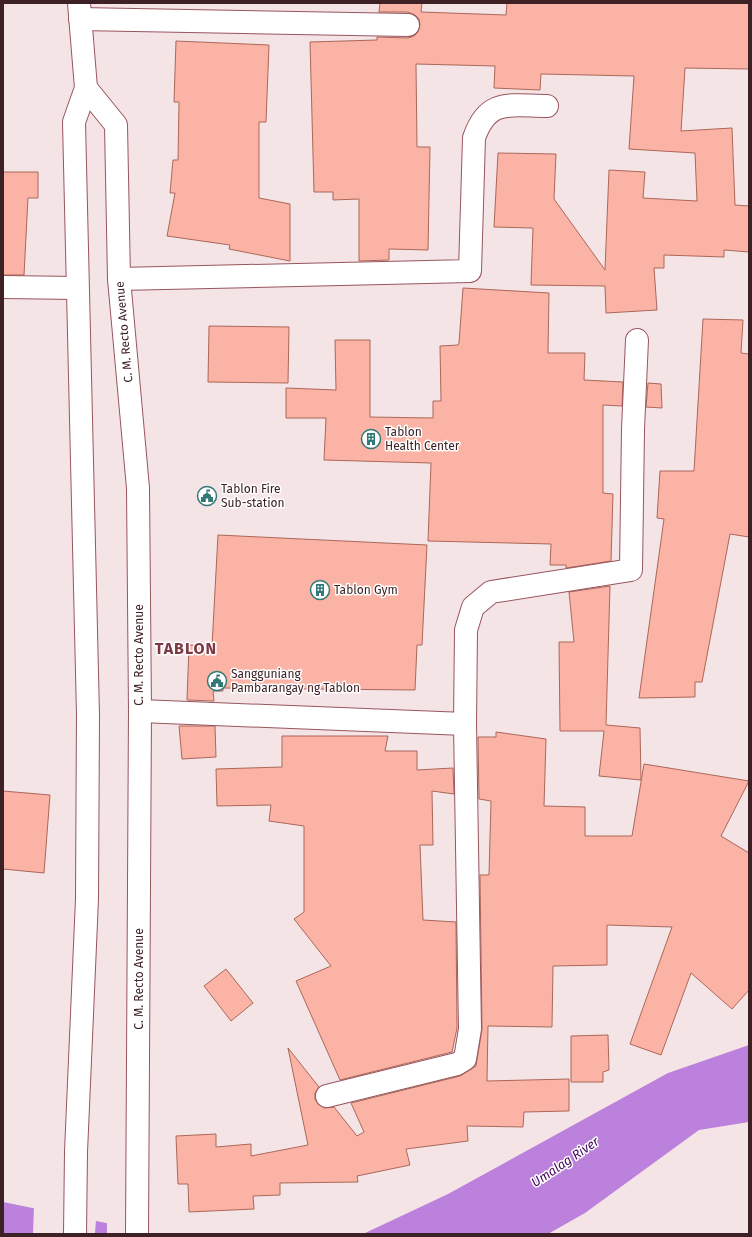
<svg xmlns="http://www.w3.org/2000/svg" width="752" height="1237" font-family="'Fira Sans',sans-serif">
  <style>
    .water { fill: #bb81dd }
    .pier { fill: #f5e4e5 }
    .building { fill: #fab3a4; stroke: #ab675a }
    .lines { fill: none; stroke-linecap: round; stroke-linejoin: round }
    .minor-casing { stroke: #98555e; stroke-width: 24 }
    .highway-casing { stroke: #98555e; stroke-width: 24 }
    .minor { stroke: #fff; stroke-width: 22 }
    .highway { stroke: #fff; stroke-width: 22 }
    .labels { text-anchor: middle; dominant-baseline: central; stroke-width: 3; stroke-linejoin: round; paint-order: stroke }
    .street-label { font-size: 12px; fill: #3e2124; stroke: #fff }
    .poi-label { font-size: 12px; fill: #3e2124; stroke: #fff; text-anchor: start }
    .water-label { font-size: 13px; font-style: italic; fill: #44085e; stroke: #fff }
    .district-label { font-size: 16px; font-weight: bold; letter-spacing: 1px; fill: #7b3a44; stroke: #fff }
  </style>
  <rect width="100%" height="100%" fill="#f5e4e5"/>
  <g class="water">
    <path d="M749 1045V1122L699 1130 585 1213 548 1234H363L448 1194 668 1073Z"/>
    <path d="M3 1202 160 1234H3Z"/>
  </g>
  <g class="pier">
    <path d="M34 1206 96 1219 95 1234H33Z"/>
    <path d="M107 1221 160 1232 162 1234H107Z"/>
  </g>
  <g class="building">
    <path d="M380 3H422L421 12 506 15 507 3H749V69L685 68 681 131 732 128 735 205 749 206V252L724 250V257L664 255V268H654L657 310 606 313 605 286 531 285 533 228 494 227 498 153 556 154 554 199 605 270 609 170 645 172 643 198 697 201 695 153 629 149 634 76 541 74 540 90 494 88 495 66 416 64 417 147H430L428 250 389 249V260L359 261V199L333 200V192H314L310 42 377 40V37L408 38 414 36 418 32 420 25 419 19 415 15 408 12H379Z"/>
    <path d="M176 41 269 45 266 122H259V198L290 204V261L229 249 230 245 167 236 175 193H170L173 160H178L179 102H174Z"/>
    <path d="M3 172H38V198H28L24 275H3Z"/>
    <path d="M463 288 549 293 548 353H585L584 380 623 382 622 406 603 405V493L613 494 611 561 566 568V565H550L551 544 428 541 431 463 324 460 326 418H286V388L336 390 335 340H370V417L433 418V401H441L440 346 458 345 459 343Z"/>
    <path d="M703 319 743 320 741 353 749 354V537L730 534 702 682H695V697L639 698 664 519 657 518 660 471H694Z"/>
    <path d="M209 326 289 327 288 383 208 382Z"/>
    <path d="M648 383 661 384 662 408 646 407Z"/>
    <path d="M218 535 427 545 422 645H417L415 690 223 688V691H213L214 701 187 700 189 645 212 646Z"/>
    <path d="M610 586 606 725 640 728 641 780 599 776 604 731H560L559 642H574L569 592Z"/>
    <path d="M179 726H215L216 757 182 759Z"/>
    <path d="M496 732 546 739 544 806 585 807V836H632L644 764 749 781 721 836 749 853V990L732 1009 691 973 661 1055 630 1044 672 927 607 925V965L553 966 552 1027 488 1026 487 1081 569 1079V1111L524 1112 523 1127 467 1126 468 1141 406 1149 410 1165 357 1176 358 1182 280 1183V1195L253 1196 254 1209 189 1212 188 1184H178L176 1136 216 1134V1147L251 1144V1156L308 1145 288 1048 319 1087 315 1093V1099L318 1104 324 1108 334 1107 357 1136 364 1132 351 1103 460 1076 476 1066 482 1029 480 875H489L491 801 479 799 478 737H496Z"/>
    <path d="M282 736H388L385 751H417V770L453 768 454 794 432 791 433 845H420L423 920 456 922 457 1028 452 1052 340 1080 296 981 331 966 294 919 304 912V826L269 821 271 805 217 806 216 769 282 767Z"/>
    <path d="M3 791 50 795 44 873 3 869Z"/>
    <path d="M226 969 253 1003 231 1021 204 986Z"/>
    <path d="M608 1035 609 1070 603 1072V1082H571V1036Z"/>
  </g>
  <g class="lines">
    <g class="minor-casing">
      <g id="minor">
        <path d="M80 19 408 25"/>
        <path d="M119 279 470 271 474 138C488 97 511 106 547 106"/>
        <path d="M3 287 77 288"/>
        <path d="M140 711 465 724 466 630 473 607 491 592 631 570 633 429 637 340"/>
        <path d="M327 1096 457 1064 465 1059 470 1029 465 724"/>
      </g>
    </g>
    <g class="highway-casing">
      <g id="highway">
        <path d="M86 88 116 125 119 279 138 488 140 711 137 1234"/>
        <path d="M75 1234 76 1152 87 899 88 715 74 122 86 88 79 3"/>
      </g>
    </g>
    <use href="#minor" class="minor"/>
    <use href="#highway" class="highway"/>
  </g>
  <defs>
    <g id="building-ring" transform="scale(1)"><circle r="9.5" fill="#fff" stroke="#307977" stroke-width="1.5"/><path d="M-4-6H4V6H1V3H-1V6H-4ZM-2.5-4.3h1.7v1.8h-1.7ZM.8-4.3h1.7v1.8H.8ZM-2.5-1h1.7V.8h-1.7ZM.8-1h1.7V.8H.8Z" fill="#307977"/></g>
    <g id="civic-ring" transform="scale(1)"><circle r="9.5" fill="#fff" stroke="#307977" stroke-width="1.5"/><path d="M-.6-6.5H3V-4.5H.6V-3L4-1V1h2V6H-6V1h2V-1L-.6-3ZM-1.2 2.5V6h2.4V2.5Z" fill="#307977"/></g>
  </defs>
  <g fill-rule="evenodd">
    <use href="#building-ring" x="371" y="439"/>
    <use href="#civic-ring" x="207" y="496"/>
    <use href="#building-ring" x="320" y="590"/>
    <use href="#civic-ring" x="217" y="681"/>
  </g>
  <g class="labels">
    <g class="street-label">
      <text transform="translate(124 332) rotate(-95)">C. M. Recto Avenue</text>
      <text transform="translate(139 655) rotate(-90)">C. M. Recto Avenue</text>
      <text transform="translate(139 979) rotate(-90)">C. M. Recto Avenue</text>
    </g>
    <g class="poi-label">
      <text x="385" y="432">Tablon<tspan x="385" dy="14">Health Center</tspan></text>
      <text x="221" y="489">Tablon Fire<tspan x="221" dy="14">Sub-station</tspan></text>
      <text x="334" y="590">Tablon Gym</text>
      <text x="231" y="674">Sangguniang<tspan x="231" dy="14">Pambarangay ng Tablon</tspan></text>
    </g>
    <g class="water-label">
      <text transform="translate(565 1162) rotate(-34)">Umalag River</text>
    </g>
    <g class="district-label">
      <text x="186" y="648">TABLON</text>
    </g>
  </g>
  <rect width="752" height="1237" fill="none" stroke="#3e2124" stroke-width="8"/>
</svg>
